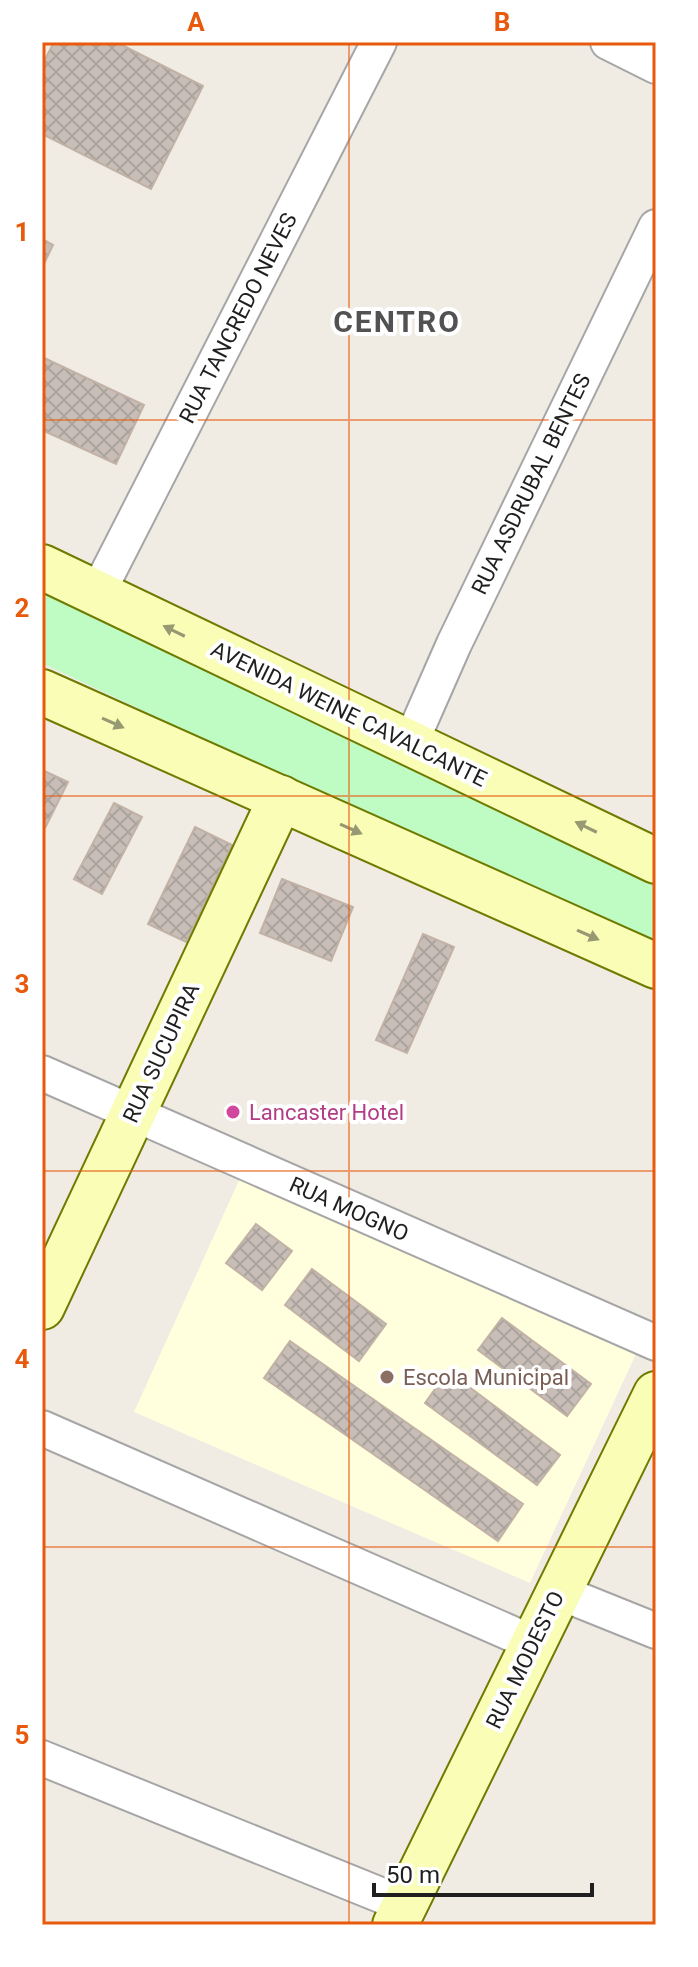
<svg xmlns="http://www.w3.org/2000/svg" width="698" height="1967" font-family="Roboto,sans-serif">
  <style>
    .education { fill: #ffffde }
    .park { fill: #bffcc4 }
    .building { fill: url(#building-cross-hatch); stroke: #c2b2a6; stroke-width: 2 }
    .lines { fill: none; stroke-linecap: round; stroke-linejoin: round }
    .street-casing { stroke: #a6a6a6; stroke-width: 38 }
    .secondary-casing { stroke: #6e7b00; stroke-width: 48 }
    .street { stroke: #fff; stroke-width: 34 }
    .secondary { stroke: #f9fdb6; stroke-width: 44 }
    .oneway { fill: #979972 }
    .grid { fill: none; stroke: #e8590c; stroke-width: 2; stroke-opacity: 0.55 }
    .hotel-dot { fill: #d1479c; stroke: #fff; stroke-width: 3 }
    .education-dot { fill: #8d6e63; stroke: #fff; stroke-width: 3 }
    .labels { text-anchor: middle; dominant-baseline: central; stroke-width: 8; stroke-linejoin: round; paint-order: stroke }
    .street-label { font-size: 22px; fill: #1f1f1f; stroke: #fff }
    .hotel-label { font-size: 22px; fill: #b23c85; stroke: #fff; text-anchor: start }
    .education-label { font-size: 22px; fill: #785e54; stroke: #fff; text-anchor: start }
    .district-label { font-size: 30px; font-weight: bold; letter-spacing: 2px; fill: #525252; stroke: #fff }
    .neatline { fill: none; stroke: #e8590c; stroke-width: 3 }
    .grid-label { font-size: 26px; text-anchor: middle; font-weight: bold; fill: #e8590c }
  </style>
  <defs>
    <pattern id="building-cross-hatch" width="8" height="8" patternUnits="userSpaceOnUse" patternTransform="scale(2)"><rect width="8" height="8" fill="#c8beb7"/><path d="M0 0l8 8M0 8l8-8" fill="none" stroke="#aba39d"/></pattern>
  </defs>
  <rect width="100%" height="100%" fill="#f0ece4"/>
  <path class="education" d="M251 1154 641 1343 530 1583 134 1412Z"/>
  <path class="park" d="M42 587 519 822 656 884V952L42 663Z"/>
  <g class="building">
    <path d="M54 42H116L203 86 151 189 42 134V65Z"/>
    <path d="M42 239 53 245 42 268Z"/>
    <path d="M42 357 144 405 116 464 42 430Z"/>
    <path d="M42 770 68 782 42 834Z"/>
    <path d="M114 803 142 817 102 894 74 879Z"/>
    <path d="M195 827 232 845 186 942 148 924Z"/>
    <path d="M282 879 353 907 331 961 260 933Z"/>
    <path d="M423 934 454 947 407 1053 376 1040Z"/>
    <path d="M256 1224 292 1251 262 1290 226 1263Z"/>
    <path d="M312 1269 386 1324 359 1361 285 1305Z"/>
    <path d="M502 1318 591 1384 567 1416 478 1350Z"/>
    <path d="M290 1341 523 1504 498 1541 264 1378Z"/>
    <path d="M448 1371 560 1455 537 1485 425 1403Z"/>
  </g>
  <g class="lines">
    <g class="street-casing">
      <g id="street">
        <path d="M608 42 656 66"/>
        <path d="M97 594 379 42"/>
        <path d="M410 744 454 644 656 227"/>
        <path d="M42 1073 656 1343"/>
        <path d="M42 1428 533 1643"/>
        <path d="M559 1592 656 1631"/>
        <path d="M42 1758 405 1905"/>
      </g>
    </g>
    <g class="secondary-casing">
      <g id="secondary">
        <path d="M42 567 656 861"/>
        <path d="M42 692 656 966"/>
        <path d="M42 1307 281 798"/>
        <path d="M395 1925 656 1394"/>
      </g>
    </g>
    <use href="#street" class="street"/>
    <use href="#secondary" class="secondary"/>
  </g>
  <defs><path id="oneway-solid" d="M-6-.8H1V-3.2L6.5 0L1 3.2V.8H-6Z" transform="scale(2)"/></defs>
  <g class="oneway">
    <use href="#oneway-solid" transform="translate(174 631) rotate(-154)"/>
    <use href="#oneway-solid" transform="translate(113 723) rotate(24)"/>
    <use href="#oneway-solid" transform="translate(586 827) rotate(-154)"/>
    <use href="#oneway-solid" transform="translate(351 829) rotate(24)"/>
    <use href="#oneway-solid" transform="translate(588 935) rotate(24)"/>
  </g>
  <path class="grid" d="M349 42V1925M42 420H656M42 796H656M42 1171H656M42 1547H656"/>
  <circle class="hotel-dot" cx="233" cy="1112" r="8"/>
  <circle class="education-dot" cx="387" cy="1377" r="8"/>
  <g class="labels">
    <g class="street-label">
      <text transform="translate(238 318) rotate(-63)">RUA TANCREDO NEVES</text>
      <text transform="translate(531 484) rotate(-64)">RUA ASDRUBAL BENTES</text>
      <text transform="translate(349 714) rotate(26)">AVENIDA WEINE CAVALCANTE</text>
      <text transform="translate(161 1053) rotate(-65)">RUA SUCUPIRA</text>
      <text transform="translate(349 1209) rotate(24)">RUA MOGNO</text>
      <text transform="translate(525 1660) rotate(-64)">RUA MODESTO</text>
    </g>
    <g class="hotel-label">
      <text x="249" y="1112">Lancaster Hotel</text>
    </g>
    <g class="education-label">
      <text x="403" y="1377">Escola Municipal</text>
    </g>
    <g class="district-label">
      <text x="397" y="321">CENTRO</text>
    </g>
  </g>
  <rect width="698" height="1967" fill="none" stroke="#ffffff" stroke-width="88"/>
  <path d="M374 1883v12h218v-12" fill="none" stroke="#1f1f1f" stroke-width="4"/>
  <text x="386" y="1883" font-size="24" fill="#1f1f1f" stroke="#ffffff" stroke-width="6" paint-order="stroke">50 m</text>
  <rect x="44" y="44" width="610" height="1879" class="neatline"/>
  <g class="grid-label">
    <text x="196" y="31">A</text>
    <text x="502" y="31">B</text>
    <text x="22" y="241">1</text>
    <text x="22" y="617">2</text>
    <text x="22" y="993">3</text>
    <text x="22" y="1368">4</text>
    <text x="22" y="1744">5</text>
  </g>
</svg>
